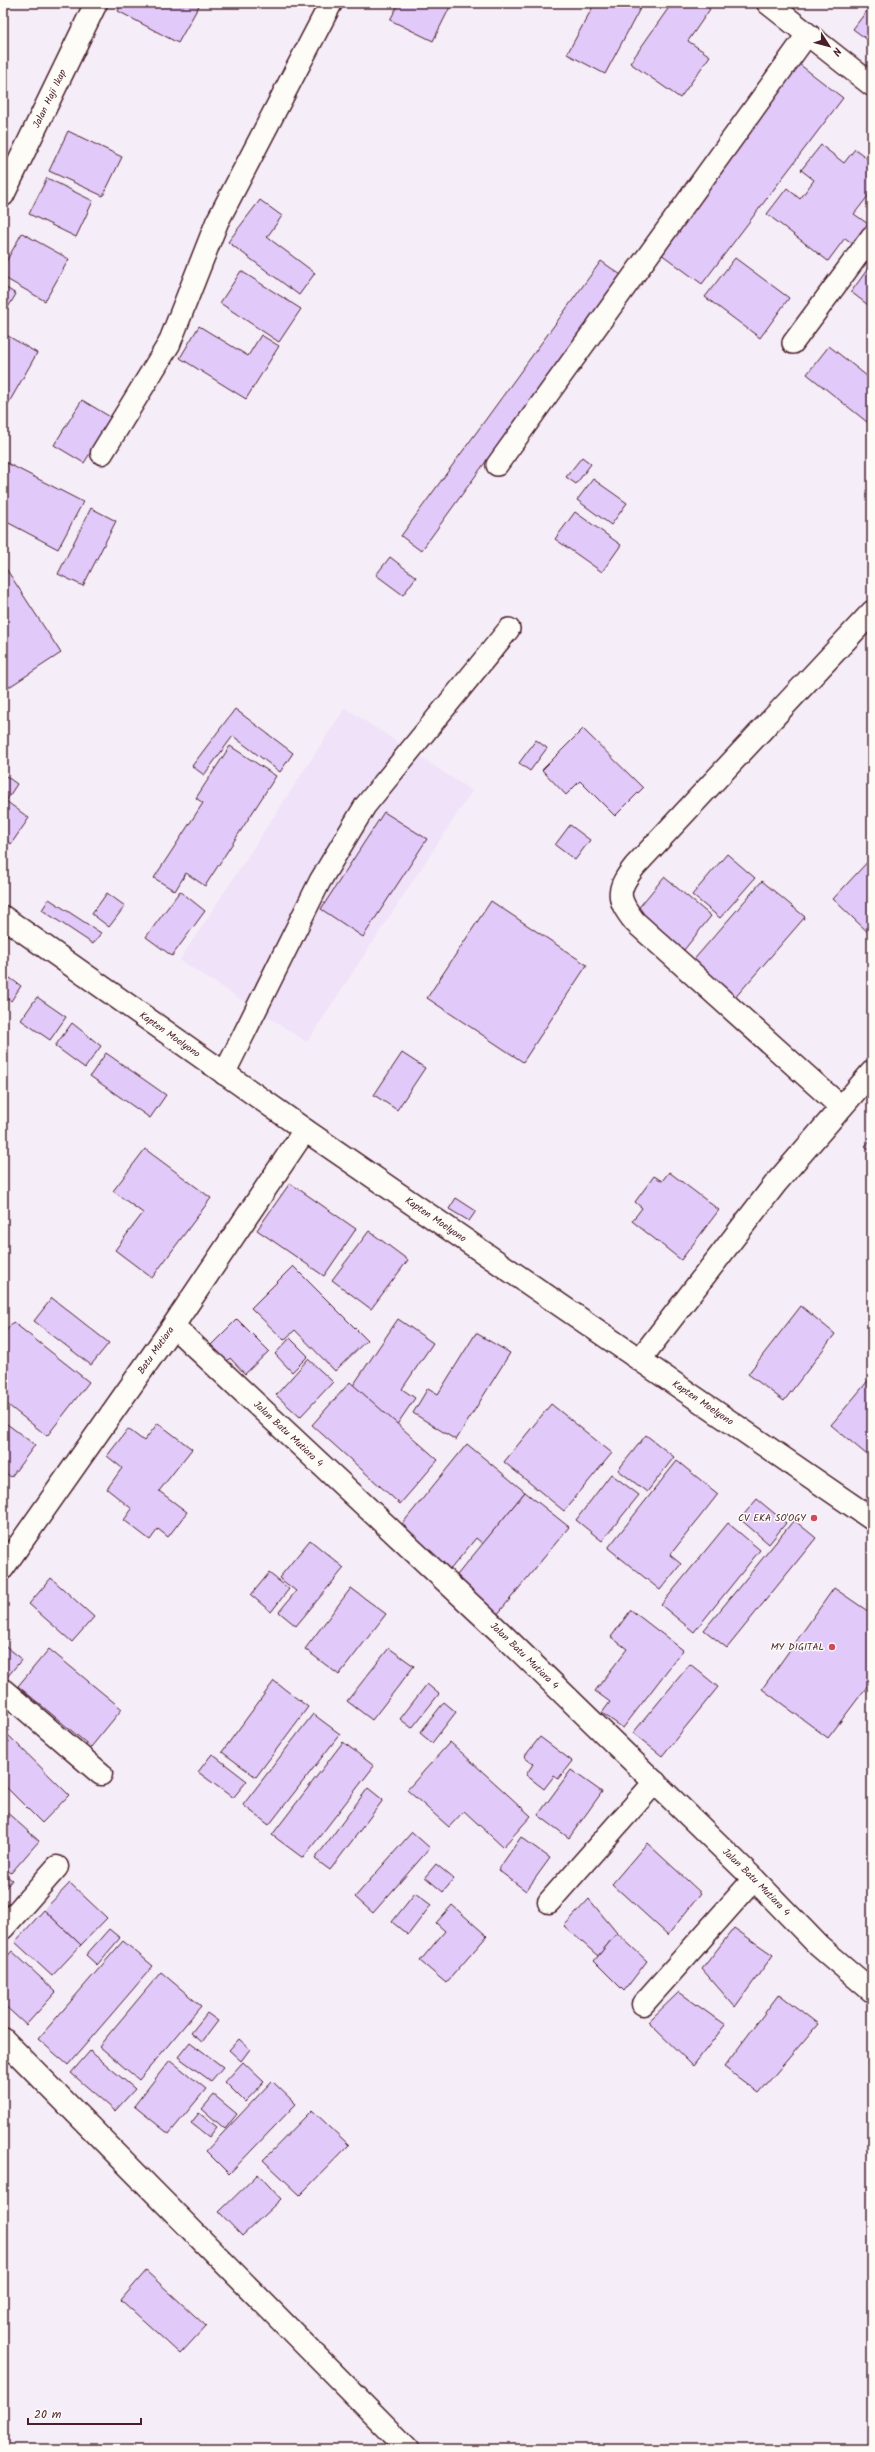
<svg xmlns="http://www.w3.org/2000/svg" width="875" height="2452" font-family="Kalam,sans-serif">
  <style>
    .built { fill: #efe2f9 }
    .building { fill: #e1c9fa; stroke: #4a1f2b }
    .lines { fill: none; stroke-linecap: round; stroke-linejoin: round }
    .service-casing { stroke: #4a1f2b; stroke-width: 24 }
    .minor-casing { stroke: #4a1f2b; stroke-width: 25 }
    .tertiary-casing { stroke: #4a1f2b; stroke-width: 25 }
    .service { stroke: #fdfcf7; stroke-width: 21 }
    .minor { stroke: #fdfcf7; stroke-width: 22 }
    .tertiary { stroke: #fdfcf7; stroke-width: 22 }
    .poi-dot { fill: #d1495b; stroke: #fdfcf7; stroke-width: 1.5 }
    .labels { text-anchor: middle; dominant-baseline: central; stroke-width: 3; stroke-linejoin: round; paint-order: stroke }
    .street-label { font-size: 10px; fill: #4a1f2b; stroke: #fdfcf7 }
    .poi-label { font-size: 10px; fill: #4a1f2b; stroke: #fdfcf7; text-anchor: end }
  </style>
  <rect width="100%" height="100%" fill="#f5edf8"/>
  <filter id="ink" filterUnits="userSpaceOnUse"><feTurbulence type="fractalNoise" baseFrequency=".025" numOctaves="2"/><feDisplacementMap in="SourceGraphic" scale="8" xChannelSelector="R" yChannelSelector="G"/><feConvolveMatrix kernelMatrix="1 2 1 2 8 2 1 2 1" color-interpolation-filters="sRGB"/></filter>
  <g filter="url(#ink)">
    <path class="built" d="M345 708 472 791 307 1042 180 960Z"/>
    <g class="building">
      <path d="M122 3H199L200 4 178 43 118 11Z"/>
      <path d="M399 3H452L433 41 390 20Z"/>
      <path d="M595 3H643L605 74 567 54Z"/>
      <path d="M672 3H702L710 9 688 41 710 56 680 98 630 63Z"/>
      <path d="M872 4V43L853 29Z"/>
      <path d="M799 64 843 98 702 284 657 251Z"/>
      <path d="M68 131 122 157 103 196 49 171Z"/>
      <path d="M821 145 844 163 855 149 872 162V191L854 214 871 226 856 246 845 238 828 261 767 214 787 188 800 199 814 180 801 170Z"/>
      <path d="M47 178 93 201 76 237 29 214Z"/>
      <path d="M260 200 282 216 267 237 315 273 299 295 228 242Z"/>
      <path d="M22 233 69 259 45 301 3 277V267Z"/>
      <path d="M735 258 789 298 760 338 705 297Z"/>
      <path d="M601 261 621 275 421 551 401 536Z"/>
      <path d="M872 263V308L851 292Z"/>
      <path d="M241 271 301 309 279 342 220 303Z"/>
      <path d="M3 286 16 294 3 316Z"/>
      <path d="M199 326 248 356 261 335 279 346 246 399 180 358Z"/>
      <path d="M3 333 37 353 3 413Z"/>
      <path d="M829 346 872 380V426L807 374Z"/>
      <path d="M82 400 112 418 84 463 54 445Z"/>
      <path d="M582 457 591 464 576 484 566 477Z"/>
      <path d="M5 462 83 502 58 549 3 520V466Z"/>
      <path d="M593 479 627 503 611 525 577 500Z"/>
      <path d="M91 508 116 521 83 586 58 574Z"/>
      <path d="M575 512 621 545 602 572 555 539Z"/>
      <path d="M390 557 416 577 403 595 376 575Z"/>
      <path d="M3 564 61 653 3 691Z"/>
      <path d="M235 709 293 753 280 772 233 736 204 775 192 766Z"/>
      <path d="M583 729 643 788 615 816 580 781 566 795 542 770Z"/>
      <path d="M536 740 547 748 530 771 519 763Z"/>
      <path d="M230 746 276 776 205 886 186 873 175 891 154 878 203 803 196 798Z"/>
      <path d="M3 774 17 784 6 801 29 818 11 844 3 838Z"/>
      <path d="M384 812 427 839 363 937 321 909Z"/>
      <path d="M570 825 590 840 575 860 555 845Z"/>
      <path d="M727 854 755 878 720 918 692 895Z"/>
      <path d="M872 857V936L833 899Z"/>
      <path d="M664 877 711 916 684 950 636 911Z"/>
      <path d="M762 881 805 917 733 1000 691 963Z"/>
      <path d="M180 891 205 911 172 956 146 937Z"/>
      <path d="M107 893 125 906 109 927 92 914Z"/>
      <path d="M49 899 101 933 93 944 42 910Z"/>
      <path d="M491 901 587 965 523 1062 427 998Z"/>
      <path d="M3 973 21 986 11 1001 3 996Z"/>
      <path d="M37 997 66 1017 50 1040 21 1020Z"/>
      <path d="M72 1023 101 1046 85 1068 55 1046Z"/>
      <path d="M106 1053 166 1095 150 1118 90 1076Z"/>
      <path d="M402 1053 425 1068 397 1110 374 1095Z"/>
      <path d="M872 1138V1152L865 1146Z"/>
      <path d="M145 1149 211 1198 152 1278 115 1250 143 1213 113 1191Z"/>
      <path d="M669 1172 719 1210 681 1260 632 1221 642 1208 635 1202 654 1176 662 1181Z"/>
      <path d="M290 1183 356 1229 324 1276 257 1230Z"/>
      <path d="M456 1198 476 1211 469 1221 449 1209Z"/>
      <path d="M369 1231 408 1260 371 1309 332 1280Z"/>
      <path d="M293 1266 367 1340 335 1371 295 1330 284 1340 251 1308Z"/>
      <path d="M52 1298 109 1343 91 1365 34 1321Z"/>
      <path d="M801 1306 835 1334 784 1401 748 1374Z"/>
      <path d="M237 1319 269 1351 245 1374 230 1358 223 1366 207 1349Z"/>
      <path d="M398 1319 433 1343 402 1389 415 1398 396 1426 348 1393Z"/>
      <path d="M13 1322 89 1382 47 1436 3 1401V1335Z"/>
      <path d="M476 1333 510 1353 456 1440 413 1413 428 1388 438 1394Z"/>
      <path d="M290 1338 308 1356 292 1372 275 1354Z"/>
      <path d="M308 1359 333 1382 300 1417 276 1395Z"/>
      <path d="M872 1376V1459L831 1425Z"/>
      <path d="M350 1382 438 1460 400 1504 312 1425Z"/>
      <path d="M551 1404 612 1453 564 1511 504 1462Z"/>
      <path d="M3 1421 35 1445 11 1477 3 1471Z"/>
      <path d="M158 1423 192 1449 159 1491 187 1512 168 1537 158 1529 150 1540 124 1520 132 1509 107 1489 122 1468 107 1456 128 1429 144 1441Z"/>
      <path d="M646 1435 674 1457 647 1492 618 1470Z"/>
      <path d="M467 1444 525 1492 483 1544 476 1538 449 1571 398 1529Z"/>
      <path d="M677 1461 718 1494 670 1555 681 1564 660 1590 608 1548Z"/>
      <path d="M611 1474 639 1495 602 1541 576 1520Z"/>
      <path d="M525 1492 569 1527 497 1615 453 1580Z"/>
      <path d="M757 1499 786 1523 769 1544 740 1519Z"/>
      <path d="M794 1520 816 1538 727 1648 704 1630Z"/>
      <path d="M728 1523 760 1550 694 1632 661 1605Z"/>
      <path d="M310 1540 344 1568 296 1626 279 1612 296 1591 279 1578Z"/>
      <path d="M269 1573 289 1589 271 1612 251 1595Z"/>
      <path d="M51 1578 94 1617 72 1642 29 1604Z"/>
      <path d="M351 1588 386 1614 339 1675 305 1649Z"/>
      <path d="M834 1588 872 1614V1680L828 1738 762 1689Z"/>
      <path d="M631 1610 683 1650 623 1728 602 1713 610 1702 595 1691 627 1649 611 1637Z"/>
      <path d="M3 1644 22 1659 3 1682Z"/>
      <path d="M389 1648 414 1666 372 1720 347 1701Z"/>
      <path d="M49 1649 122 1709 91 1747 18 1686Z"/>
      <path d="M690 1664 718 1687 662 1756 633 1733Z"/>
      <path d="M274 1681 308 1707 256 1777 222 1752Z"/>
      <path d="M427 1684 439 1694 412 1728 400 1719Z"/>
      <path d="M444 1702 456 1712 432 1743 420 1733Z"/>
      <path d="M313 1714 340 1734 269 1825 243 1805Z"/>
      <path d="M3 1730 69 1795 42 1823 3 1784Z"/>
      <path d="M540 1737 572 1761 558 1779 554 1776 544 1789 526 1775 533 1764 524 1757Z"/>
      <path d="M343 1742 374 1766 303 1858 272 1835Z"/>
      <path d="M450 1742 531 1816 503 1847 464 1811 449 1827 407 1790Z"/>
      <path d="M212 1754 247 1781 233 1798 198 1772Z"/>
      <path d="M571 1770 602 1792 569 1838 538 1815Z"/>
      <path d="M368 1788 383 1800 330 1870 315 1859Z"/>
      <path d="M3 1809 39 1841 11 1873 3 1866Z"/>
      <path d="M412 1832 430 1848 373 1913 355 1897Z"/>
      <path d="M521 1837 550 1858 526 1891 498 1870Z"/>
      <path d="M647 1843 701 1893 668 1935 612 1884Z"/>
      <path d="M436 1864 454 1879 443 1892 425 1877Z"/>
      <path d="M3 1873 12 1880 3 1891Z"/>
      <path d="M70 1883 107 1918 81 1945 44 1910Z"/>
      <path d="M415 1893 431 1905 408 1935 392 1922Z"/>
      <path d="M589 1899 617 1933 598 1956 564 1926Z"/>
      <path d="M452 1905 487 1936 446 1983 420 1961 445 1931 436 1923Z"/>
      <path d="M44 1910 81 1945 52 1976 15 1942Z"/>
      <path d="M734 1928 773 1955 735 2007 702 1969Z"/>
      <path d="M109 1929 120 1938 97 1965 86 1955Z"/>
      <path d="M617 1933 647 1961 624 1991 594 1961Z"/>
      <path d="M123 1941 153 1966 68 2065 38 2039Z"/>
      <path d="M12 1951 56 1992 26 2025 3 2004V1961Z"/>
      <path d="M161 1972 201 2006 139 2080 99 2046Z"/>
      <path d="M679 1992 725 2025 693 2066 648 2022Z"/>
      <path d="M779 1994 818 2024 759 2093 724 2067Z"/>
      <path d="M207 2013 218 2021 202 2042 191 2033Z"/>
      <path d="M239 2039 250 2049 241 2061 229 2050Z"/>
      <path d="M190 2042 223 2067 211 2081 178 2057Z"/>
      <path d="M90 2051 135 2089 115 2111 71 2073Z"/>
      <path d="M170 2060 206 2089 169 2134 134 2106Z"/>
      <path d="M243 2062 264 2082 245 2102 225 2082Z"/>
      <path d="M272 2081 296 2104 229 2174 206 2151Z"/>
      <path d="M214 2095 237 2114 225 2129 202 2109Z"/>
      <path d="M312 2110 349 2145 300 2195 263 2160Z"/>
      <path d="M199 2113 217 2127 209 2137 191 2123Z"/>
      <path d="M258 2174 281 2199 242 2236 219 2212Z"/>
      <path d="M146 2271 206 2326 180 2354 121 2300Z"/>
    </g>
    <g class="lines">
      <g class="service-casing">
        <g id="service">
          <path d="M793 343 872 236"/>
          <path d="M497 465 807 35"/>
          <path d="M224 1074 320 881 365 806 509 629"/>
        </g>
      </g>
      <g class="minor-casing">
        <g id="minor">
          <path d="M768 3 872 85"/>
          <path id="s1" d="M3 195 96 3"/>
          <path d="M102 453 169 344 217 222 331 3"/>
          <path d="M841 1107 635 922C616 898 616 890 635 866L872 612"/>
          <path id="s2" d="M173 1326 500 1632 754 1879 819 1946 872 1991"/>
          <path d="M641 1358 776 1183 872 1072"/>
          <path id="s3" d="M3 1568 173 1326 305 1130"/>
          <path d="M3 1690 101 1774"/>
          <path d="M549 1902 655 1782"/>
          <path d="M3 1928 57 1867"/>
          <path d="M643 2004 754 1879"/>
          <path d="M3 2039 408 2449"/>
        </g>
      </g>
      <g class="tertiary-casing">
        <g id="tertiary">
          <path id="s4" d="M3 917 305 1130 872 1519"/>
        </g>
      </g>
      <use href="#service" class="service"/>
      <use href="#minor" class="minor"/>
      <use href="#tertiary" class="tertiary"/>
    </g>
  </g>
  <g class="poi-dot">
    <circle cx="814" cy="1518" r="4"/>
    <circle cx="832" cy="1647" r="4"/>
  </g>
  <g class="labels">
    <g class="street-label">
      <text stroke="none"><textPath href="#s1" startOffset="107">Jalan Haji Ikap</textPath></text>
      <text stroke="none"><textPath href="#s4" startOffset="204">Kapten Moelyono</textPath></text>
      <text stroke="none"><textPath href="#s4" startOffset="528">Kapten Moelyono</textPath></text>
      <text stroke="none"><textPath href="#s3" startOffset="266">Batu Mutiara</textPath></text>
      <text stroke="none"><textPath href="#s4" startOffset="852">Kapten Moelyono</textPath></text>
      <text stroke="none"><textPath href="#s2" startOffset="158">Jalan Batu Mutiara 4</textPath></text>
      <text stroke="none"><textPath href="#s2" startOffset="482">Jalan Batu Mutiara 4</textPath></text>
      <text stroke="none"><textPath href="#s2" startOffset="806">Jalan Batu Mutiara 4</textPath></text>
    </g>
    <g class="poi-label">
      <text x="806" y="1518">CV EKA SO'OGY</text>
      <text x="824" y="1647">MY DIGITAL</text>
    </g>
  </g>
  <rect width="875" height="2452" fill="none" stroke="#fdfcf7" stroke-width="16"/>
  <rect x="8" y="8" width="859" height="2436" fill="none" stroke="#4a1f2b" stroke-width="1.5" filter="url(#ink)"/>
  <g transform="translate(829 46) rotate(126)" stroke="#fdfcf7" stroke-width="3" paint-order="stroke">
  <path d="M0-3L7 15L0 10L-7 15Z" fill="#4a1f2b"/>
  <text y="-6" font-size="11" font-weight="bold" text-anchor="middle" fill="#4a1f2b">N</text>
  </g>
  <path d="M28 2418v6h113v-6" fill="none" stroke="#4a1f2b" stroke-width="2"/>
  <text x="34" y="2418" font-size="12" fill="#4a1f2b" stroke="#fdfcf7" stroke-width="3" paint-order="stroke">20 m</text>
</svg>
